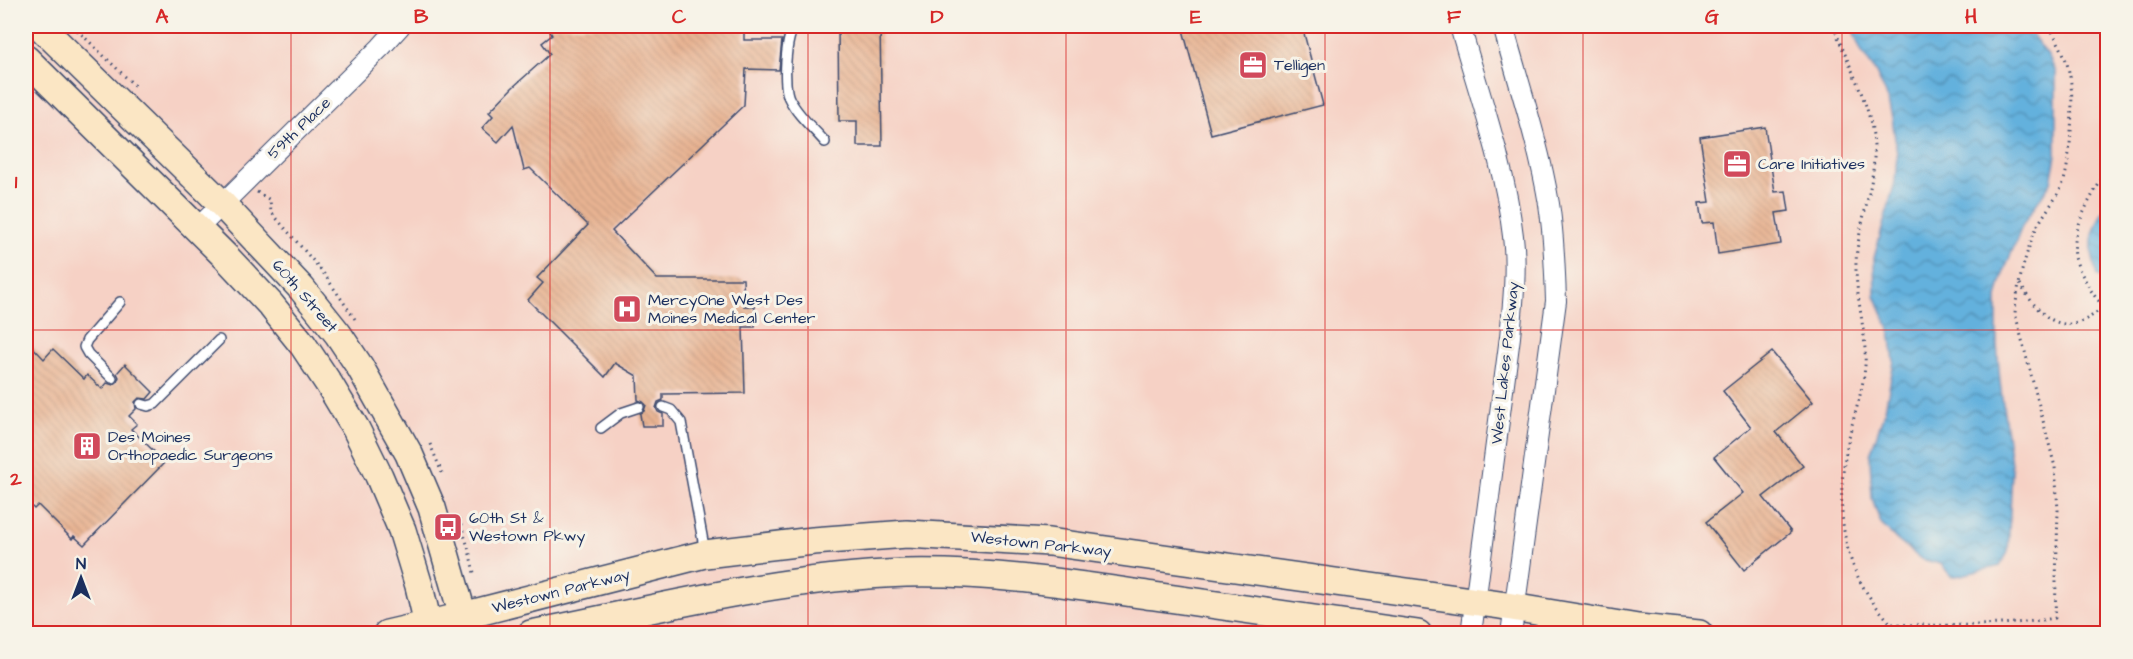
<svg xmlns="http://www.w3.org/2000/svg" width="2133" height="659" font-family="'Architects Daughter',sans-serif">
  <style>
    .built { fill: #f6d1c5 }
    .water { fill: url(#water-waves); stroke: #3f709e; stroke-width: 1.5 }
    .building { fill: url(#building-back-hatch) }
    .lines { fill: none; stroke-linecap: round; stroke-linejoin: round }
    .lane-casing { stroke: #3c4a6e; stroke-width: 12 }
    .street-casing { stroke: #3c4a6e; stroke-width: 22 }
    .secondary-casing { stroke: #3c4a6e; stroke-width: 30 }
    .path { stroke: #3c4a6e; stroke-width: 3; stroke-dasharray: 1.5 4.5; stroke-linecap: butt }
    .lane { stroke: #fff; stroke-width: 9 }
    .street { stroke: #fff; stroke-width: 20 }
    .secondary { stroke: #fbe6c4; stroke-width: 27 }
    .grid { fill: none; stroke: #d62828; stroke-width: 1.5; stroke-opacity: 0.55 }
    .labels { text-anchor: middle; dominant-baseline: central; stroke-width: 6; stroke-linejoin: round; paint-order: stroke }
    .poi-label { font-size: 16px; fill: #1b2f5e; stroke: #f7f3e8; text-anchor: start }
    .street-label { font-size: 16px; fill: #1b2f5e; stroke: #f7f3e8 }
    .neatline { fill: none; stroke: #d62828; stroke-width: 2 }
    .grid-label { font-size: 20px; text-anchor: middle; font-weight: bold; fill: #d62828 }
  </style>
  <defs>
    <pattern id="water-waves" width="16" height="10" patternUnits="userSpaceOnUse" patternTransform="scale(1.5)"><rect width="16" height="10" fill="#63b1dd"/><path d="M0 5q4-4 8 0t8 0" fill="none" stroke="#5190b6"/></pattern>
    <pattern id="building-back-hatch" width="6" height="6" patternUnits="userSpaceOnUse" patternTransform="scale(1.5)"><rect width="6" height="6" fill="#e8b392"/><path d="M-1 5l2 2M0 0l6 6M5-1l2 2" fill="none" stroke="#c69a80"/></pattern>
  </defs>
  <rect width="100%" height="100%" fill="#f7f3e8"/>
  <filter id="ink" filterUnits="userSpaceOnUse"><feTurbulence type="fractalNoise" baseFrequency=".0167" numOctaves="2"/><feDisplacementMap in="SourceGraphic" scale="12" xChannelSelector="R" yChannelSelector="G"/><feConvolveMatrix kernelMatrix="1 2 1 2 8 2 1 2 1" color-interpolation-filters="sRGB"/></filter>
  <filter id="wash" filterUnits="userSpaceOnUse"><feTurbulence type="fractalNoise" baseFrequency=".008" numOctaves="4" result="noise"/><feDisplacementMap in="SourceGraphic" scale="24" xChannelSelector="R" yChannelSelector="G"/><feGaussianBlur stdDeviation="1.35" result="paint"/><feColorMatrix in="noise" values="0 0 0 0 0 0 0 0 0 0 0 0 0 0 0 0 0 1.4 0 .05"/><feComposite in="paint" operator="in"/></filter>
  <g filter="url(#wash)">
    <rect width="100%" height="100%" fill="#f4e0c6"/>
    <rect class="built" x="26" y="26" width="2081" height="607"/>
    <g class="water">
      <path d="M1851 26H2026L2048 56 2056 72V155L2051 182 2023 224 2003 274 1997 298V344L2000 382 2012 471 2008 552 2000 566 1952 577 1941 564 1921 559 1898 541 1881 524 1872 499 1870 455 1885 410 1894 361 1890 331 1875 295 1874 258 1895 182 1897 154 1892 117 1886 94 1875 71 1861 51Z"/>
      <path d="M2107 204V279L2097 276C2088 244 2090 233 2107 204Z"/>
    </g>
    <g id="blocks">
      <g class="building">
        <path d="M547 26H744V40H782L779 70 746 69 744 105 612 231 657 279H743L744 306H755V327H743L745 393 663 394V400L658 402 656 408 658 412 663 414V426H642L640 414 644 411 646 405 643 402 638 400 637 376 615 363 605 377 528 300 543 283 537 278 588 225 530 168 524 170 513 125 498 142 482 128 493 116 489 112 512 88 550 54 542 43 552 35Z"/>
        <path d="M838 26H880L882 146H857V121H839Z"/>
        <path d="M1182 26H1302L1323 105 1211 134Z"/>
        <path d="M1765 127 1775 192 1786 191 1789 211 1776 213 1781 244 1718 254 1714 222 1702 223 1699 203 1710 202 1700 137Z"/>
        <path d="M26 340 44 359 53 349 84 379 87 375 102 389 107 383 113 385 117 382 119 377 117 373 125 364 153 392 147 399 139 398 135 402 136 409 129 416 137 424 131 429 165 462 84 545 74 536 72 539 38 505 34 509 26 501Z"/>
        <path d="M1772 352 1813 402 1776 432 1803 466 1763 497 1791 532 1744 570 1706 522 1743 493 1714 457 1751 427 1723 391Z"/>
      </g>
    </g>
  </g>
  <g filter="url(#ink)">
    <use href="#blocks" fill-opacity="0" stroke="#3c4a6e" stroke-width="1.5"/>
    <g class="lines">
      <g class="lane-casing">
        <g id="lane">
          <path d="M795 26C785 35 783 86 789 98 797 115 813 128 825 142"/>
          <path d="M112 378 88 354 84 347 87 340 120 302"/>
          <path d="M141 404 148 406 155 404 219 340"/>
          <path d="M663 407 671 410 681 422 705 552"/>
          <path d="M601 428 621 413 639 407"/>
        </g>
      </g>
      <g class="street-casing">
        <g id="street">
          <path d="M1460 26C1479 94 1505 165 1513 236 1517 269 1513 304 1510 337L1471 634"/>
          <path d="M1503 26C1519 85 1539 144 1549 204 1554 236 1555 268 1556 301L1511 634"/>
          <path d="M197 229 381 47 400 26"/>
        </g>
      </g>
      <g class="secondary-casing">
        <g id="secondary">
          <path d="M40 26 222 204 302 289 338 334 360 367 409 454 432 508 463 616 459 632"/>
          <path d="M26 59 226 257 270 304 303 345 329 384 356 429 379 476 402 530 419 586 428 624 437 634"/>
          <path d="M387 634 447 620 705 554 813 541 907 534 1049 542 1500 605 1638 628 1699 634"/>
          <path d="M531 634C655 609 779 577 906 573 989 571 1072 584 1154 596 1242 608 1330 621 1418 634"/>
        </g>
      </g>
      <g class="path">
        <path d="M73 26 137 88"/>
        <path d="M1834 26C1847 65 1872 104 1874 146 1876 185 1858 223 1856 262 1855 297 1867 331 1865 366 1863 392 1853 417 1848 442 1837 493 1838 551 1869 596 1875 606 1884 615 1891 624 1945 626 2001 627 2055 618L2058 510 2055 467 2015 313C2017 286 2025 254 2036 229 2043 214 2055 201 2062 186 2071 165 2075 93 2069 72 2066 55 2057 40 2049 26"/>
        <path d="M2108 170C2092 194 2071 228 2075 257 2077 266 2082 275 2087 283 2092 293 2098 302 2108 309"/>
        <path d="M257 192 270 200 271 212 322 271 357 322"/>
        <path d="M2020 284C2042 321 2067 341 2104 306"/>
        <path d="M430 444 442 473"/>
        <path d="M459 519 469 550 474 573"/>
      </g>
      <use href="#lane" class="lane"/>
      <use href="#street" class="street"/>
      <use href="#secondary" class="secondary"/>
    </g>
  </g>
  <path class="grid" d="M291 26V634M550 26V634M808 26V634M1066 26V634M1325 26V634M1583 26V634M1842 26V634M26 330H2108"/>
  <defs>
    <g id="office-square" transform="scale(1.5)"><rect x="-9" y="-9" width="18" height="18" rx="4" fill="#d1495b" stroke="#f7f3e8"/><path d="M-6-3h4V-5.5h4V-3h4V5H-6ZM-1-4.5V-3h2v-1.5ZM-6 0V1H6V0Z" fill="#fff"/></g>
    <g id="hospital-square" transform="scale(1.5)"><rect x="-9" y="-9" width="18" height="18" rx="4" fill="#d1495b" stroke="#f7f3e8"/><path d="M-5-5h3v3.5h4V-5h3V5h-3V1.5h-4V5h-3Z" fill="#fff"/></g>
    <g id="building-square" transform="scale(1.5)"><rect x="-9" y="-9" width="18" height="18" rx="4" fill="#d1495b" stroke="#f7f3e8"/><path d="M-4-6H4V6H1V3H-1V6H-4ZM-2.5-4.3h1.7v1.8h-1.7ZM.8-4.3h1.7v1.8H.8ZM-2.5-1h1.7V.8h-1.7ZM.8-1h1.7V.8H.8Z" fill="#fff"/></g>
    <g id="bus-square" transform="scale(1.5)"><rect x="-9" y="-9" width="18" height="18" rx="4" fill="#d1495b" stroke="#f7f3e8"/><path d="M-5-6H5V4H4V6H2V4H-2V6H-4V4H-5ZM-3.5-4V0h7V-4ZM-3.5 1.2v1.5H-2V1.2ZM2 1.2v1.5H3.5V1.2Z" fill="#fff"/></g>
  </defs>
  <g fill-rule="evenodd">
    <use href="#office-square" x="1253" y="65"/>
    <use href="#office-square" x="1737" y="164"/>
    <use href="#hospital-square" x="627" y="309"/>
    <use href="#building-square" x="87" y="446"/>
    <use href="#bus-square" x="448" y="527"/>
  </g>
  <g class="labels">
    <g class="poi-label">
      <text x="1274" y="65">Telligen</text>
      <text x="1758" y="164">Care Initiatives</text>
      <text x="648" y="300">MercyOne West Des<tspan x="648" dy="18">Moines Medical Center</tspan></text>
      <text x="108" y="437">Des Moines<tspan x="108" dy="18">Orthopaedic Surgeons</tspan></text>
      <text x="469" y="518">60th St &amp;<tspan x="469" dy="18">Westown Pkwy</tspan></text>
    </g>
    <g class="street-label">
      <text transform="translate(299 128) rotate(-44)">59th Place</text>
      <text transform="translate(305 296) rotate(49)">60th Street</text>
      <text transform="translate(1505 363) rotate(-84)">West Lakes Parkway</text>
      <text transform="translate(1041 544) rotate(6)">Westown Parkway</text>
      <text transform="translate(561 591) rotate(-14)">Westown Parkway</text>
    </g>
  </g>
  <rect width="2133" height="659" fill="none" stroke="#f7f3e8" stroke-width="66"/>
  <g transform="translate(81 578)" stroke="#f7f3e8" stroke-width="4.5" paint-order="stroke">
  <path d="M0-4.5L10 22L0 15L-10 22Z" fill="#1b2f5e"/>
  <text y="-9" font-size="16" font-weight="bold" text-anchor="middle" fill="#1b2f5e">N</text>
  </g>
  <rect x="33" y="33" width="2067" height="593" class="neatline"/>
  <g class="grid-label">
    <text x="162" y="23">A</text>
    <text x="421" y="23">B</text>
    <text x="679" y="23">C</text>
    <text x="937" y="23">D</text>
    <text x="1196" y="23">E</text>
    <text x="1454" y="23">F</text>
    <text x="1712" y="23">G</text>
    <text x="1971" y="23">H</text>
    <text x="16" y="188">1</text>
    <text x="16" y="485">2</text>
  </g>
</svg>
